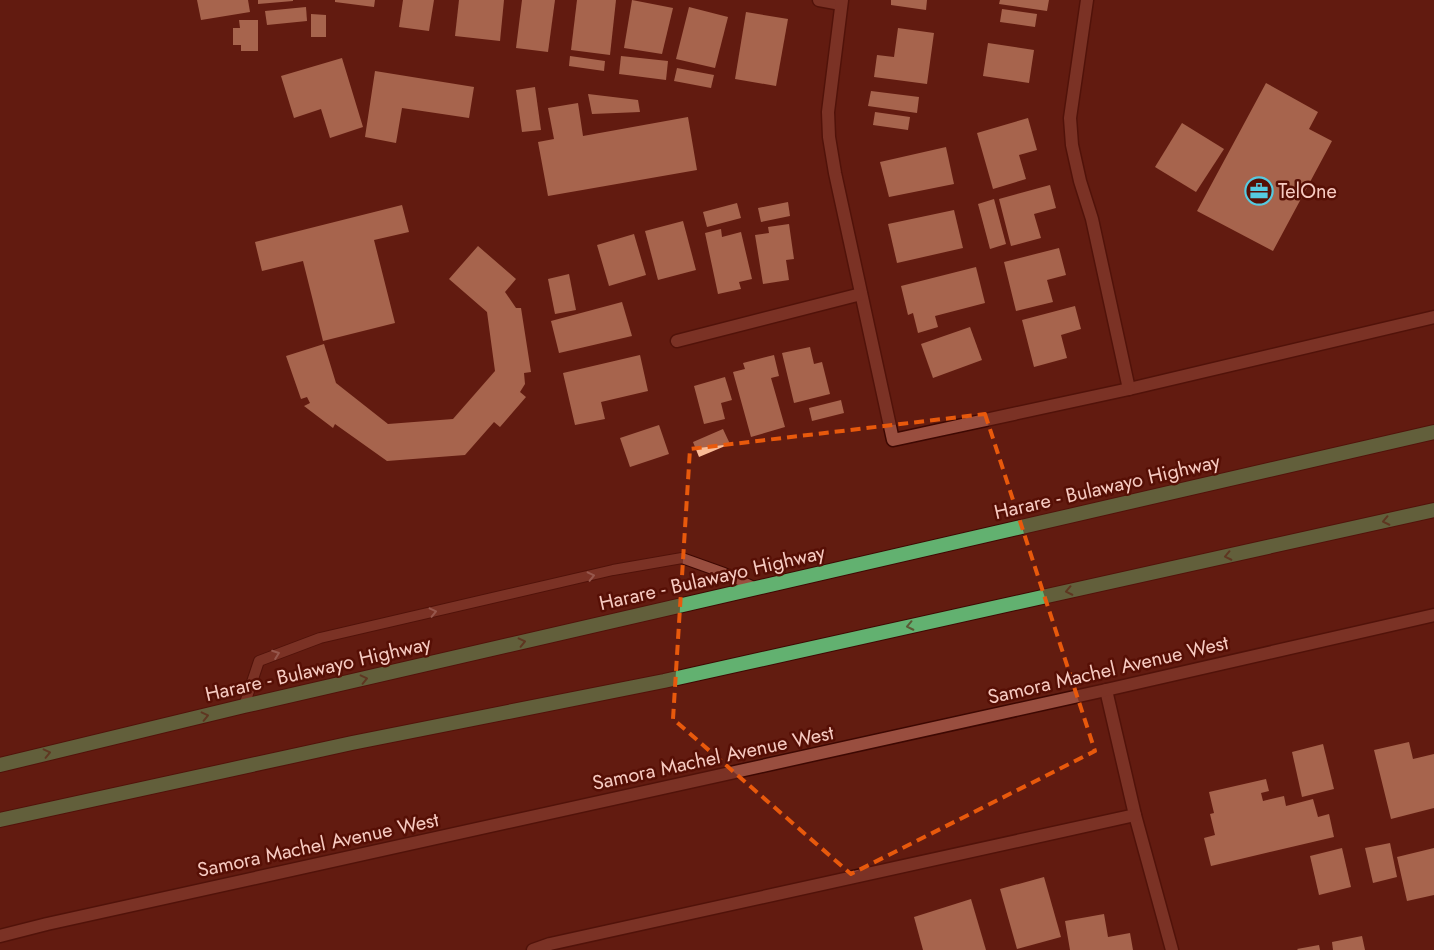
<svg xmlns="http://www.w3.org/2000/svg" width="1434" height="950" font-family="Jost,sans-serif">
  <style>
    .building { fill: #fabc97 }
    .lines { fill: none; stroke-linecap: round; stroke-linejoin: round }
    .service-casing { stroke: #3d0802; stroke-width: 12 }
    .minor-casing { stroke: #3d0802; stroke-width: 15 }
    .tertiary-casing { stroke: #3d0802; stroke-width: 15 }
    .trunk-casing { stroke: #3d0802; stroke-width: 16 }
    .service { stroke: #994e3f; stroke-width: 10 }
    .minor { stroke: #994e3f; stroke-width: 12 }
    .tertiary { stroke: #994e3f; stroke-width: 12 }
    .trunk { stroke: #62b170; stroke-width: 14 }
    .oneway { stroke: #5b5835 }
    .oneway2 { stroke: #d69f94 }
    .marked { fill: none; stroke: #e8590c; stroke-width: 4; stroke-dasharray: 10 6; stroke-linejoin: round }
    .labels { text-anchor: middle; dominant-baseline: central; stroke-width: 5; stroke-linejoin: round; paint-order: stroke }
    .poi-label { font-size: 20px; fill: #f7cbc2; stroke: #560f05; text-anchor: start }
    .street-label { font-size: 20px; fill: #f7cbc2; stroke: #560f05 }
  </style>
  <rect width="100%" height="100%" fill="#621c10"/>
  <g class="building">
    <path d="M197 0H248L250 12 201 20Z"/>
    <path d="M258 0H293V1L258 4Z"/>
    <path d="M335 0H375L374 7 335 2Z"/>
    <path d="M403 0H434L429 31 399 27Z"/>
    <path d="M459 0H504L500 41 455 36Z"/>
    <path d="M522 0H555L548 52 516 48Z"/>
    <path d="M577 0H616L610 55 571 50Z"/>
    <path d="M632 0 673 8 662 54 624 48Z"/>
    <path d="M891 0H927L926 10 891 5Z"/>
    <path d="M1000 0H1049L1047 11 999 4Z"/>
    <path d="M306 7 307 21 267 25 265 11Z"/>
    <path d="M689 7 728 17 715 68 676 59Z"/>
    <path d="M1002 9 1037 14 1035 27 1000 22Z"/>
    <path d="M746 12 788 19 776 86 735 79Z"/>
    <path d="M311 14 326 15V37H311Z"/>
    <path d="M239 20H258V51H241V45H233V28H240Z"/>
    <path d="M898 28 934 33 927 84 874 77 877 55 894 57Z"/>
    <path d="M988 43 1034 50 1029 83 983 76Z"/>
    <path d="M570 56 605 61 604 71 569 66Z"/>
    <path d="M621 56 668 61 666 80 619 74Z"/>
    <path d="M342 58 363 127 330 138 321 109 294 118 281 76Z"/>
    <path d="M677 68 714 75 711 88 674 81Z"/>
    <path d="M375 71 474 87 469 118 402 108 396 143 365 137Z"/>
    <path d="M1266 83 1318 112 1309 129 1332 141 1273 251 1197 211Z"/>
    <path d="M535 87 541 130 522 132 516 90Z"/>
    <path d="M871 91 919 97 917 113 868 106Z"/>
    <path d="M588 94 638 100 640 112 592 114Z"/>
    <path d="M578 103 583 136 688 117 697 170 548 196 538 142 554 139 548 108Z"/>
    <path d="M875 112 910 117 908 130 873 125Z"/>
    <path d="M1028 118 1037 150 1019 155 1026 179 993 189 977 133Z"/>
    <path d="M1182 123 1224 149 1196 192 1155 167Z"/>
    <path d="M946 147 954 184 889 197 880 162Z"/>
    <path d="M1050 185 1056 208 1034 214 1041 238 1011 246 999 199Z"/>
    <path d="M994 199 1006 244 990 249 978 204Z"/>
    <path d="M788 202 790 216 761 222 758 208Z"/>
    <path d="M737 203 741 218 707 227 703 212Z"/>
    <path d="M402 205 409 232 374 240 395 323 323 341 303 261 262 271 255 242Z"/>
    <path d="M954 210 963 248 897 263 888 224Z"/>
    <path d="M683 221 696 270 658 280 645 231Z"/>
    <path d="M789 224 794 259 786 260 789 280 763 284 755 235 769 233 768 227Z"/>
    <path d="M721 229 722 237 741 232 752 279 739 282 741 289 718 294 705 233Z"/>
    <path d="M634 234 646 275 609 286 597 245Z"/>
    <path d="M478 246 516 279 505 292 516 308H521L531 372 524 373 525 384 520 392 526 397 500 427 494 422 465 455 387 461 335 424 333 428 304 406 310 403 307 397 301 399 286 356 324 344 336 383 388 424 453 419 495 371 487 312 449 279Z"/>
    <path d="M1059 248 1066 275 1047 280 1053 302 1016 311 1004 262Z"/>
    <path d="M976 267 985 303 935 316 938 327 918 333 913 313 908 315 901 286Z"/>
    <path d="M569 274 576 310 555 314 548 279Z"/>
    <path d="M622 302 632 336 559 353 551 321Z"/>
    <path d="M1075 306 1081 329 1061 335 1067 358 1034 367 1022 320Z"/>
    <path d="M970 327 982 360 933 378 921 344Z"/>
    <path d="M810 347 814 364 822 362 830 394 794 403 782 353Z"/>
    <path d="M640 355 648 391 601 402 605 419 575 425 563 373Z"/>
    <path d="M774 355 779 376 771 378 785 427 751 437 733 372 745 369 743 363Z"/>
    <path d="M725 377 732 400 721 403 725 419 704 424 694 386Z"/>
    <path d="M841 400 844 413 812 421 809 408Z"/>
    <path d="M659 425 669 454 630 467 620 438Z"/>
    <path d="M723 429 730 444 699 457 693 442Z"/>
    <path d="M1409 742 1413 759 1434 754V808L1391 819 1374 750Z"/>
    <path d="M1323 744 1334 789 1302 797 1292 752Z"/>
    <path d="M1266 779 1269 791 1261 793 1263 801 1284 796 1286 806 1313 799 1318 817 1329 814 1334 837 1211 866 1204 838 1215 835 1210 814 1214 813 1209 792Z"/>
    <path d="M1390 843 1397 877 1373 883 1365 848Z"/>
    <path d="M1342 848 1351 887 1319 895 1310 856Z"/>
    <path d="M1434 848V895L1407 901 1397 857Z"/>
    <path d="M1044 877 1061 937 1017 949 1000 889Z"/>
    <path d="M971 899 986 950H923L914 917Z"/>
    <path d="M1104 914 1108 937 1130 933 1133 950H1070L1065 921Z"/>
    <path d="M1362 936 1365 950H1333L1332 942Z"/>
    <path d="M1319 945 1320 950H1298L1297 949Z"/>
  </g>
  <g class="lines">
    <g class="service-casing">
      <path id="service" d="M244 706 259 661 320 638 613 570 682 558 724 573 756 588"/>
    </g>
    <g class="minor-casing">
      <g id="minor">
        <path d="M819 0 841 4"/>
        <path d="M842 0 828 112 829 137 835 173 893 440 1129 389 1434 317"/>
        <path d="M1087 0 1070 118 1072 145 1080 181 1092 219 1129 389"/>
        <path d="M677 341 861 294"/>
        <path d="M1106 690 1135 815 1172 950"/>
        <path d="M533 950 550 944 1135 815"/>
      </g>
    </g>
    <g class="tertiary-casing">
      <path id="tertiary" d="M0 936 47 924 1106 690 1434 615"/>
    </g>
    <g class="trunk-casing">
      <g id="trunk">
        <path d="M0 765 244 706 1434 432"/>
        <path d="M0 820 352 743 664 681 1434 510"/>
      </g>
    </g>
    <use href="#service" class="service"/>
    <use href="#minor" class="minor"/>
    <use href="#tertiary" class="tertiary"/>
    <use href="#trunk" class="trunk"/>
  </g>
  <defs><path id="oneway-chevron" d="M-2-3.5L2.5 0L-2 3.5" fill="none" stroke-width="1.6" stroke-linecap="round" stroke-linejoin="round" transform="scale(1.25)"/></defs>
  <g class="oneway">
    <use href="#oneway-chevron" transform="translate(1386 521) rotate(168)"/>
    <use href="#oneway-chevron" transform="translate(1228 556) rotate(168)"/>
    <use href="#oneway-chevron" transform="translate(1069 591) rotate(168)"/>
    <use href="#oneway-chevron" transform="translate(910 626) rotate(168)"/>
    <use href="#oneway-chevron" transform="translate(522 642) rotate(-13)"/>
    <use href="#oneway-chevron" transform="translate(364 679) rotate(-13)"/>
    <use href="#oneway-chevron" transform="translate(205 716) rotate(-13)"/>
    <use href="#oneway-chevron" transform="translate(47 753) rotate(-13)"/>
  </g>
  <g class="oneway2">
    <use href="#oneway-chevron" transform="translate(591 576) rotate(-13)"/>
    <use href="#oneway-chevron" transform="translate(433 612) rotate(-13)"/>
    <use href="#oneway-chevron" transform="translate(276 654) rotate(-20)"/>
  </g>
  <path d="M0 0H1434V950H0ZM985 414 1095 751 851 874 673 719 690 449Z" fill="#621c10" fill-opacity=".55" fill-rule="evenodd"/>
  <path class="marked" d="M985 414 1095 751 851 874 673 719 690 449Z"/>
  <defs>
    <g id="office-ring" transform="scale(1.4375)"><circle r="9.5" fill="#560f05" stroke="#55cae0" stroke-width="1.5"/><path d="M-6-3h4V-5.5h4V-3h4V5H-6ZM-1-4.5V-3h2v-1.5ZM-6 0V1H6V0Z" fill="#55cae0"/></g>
  </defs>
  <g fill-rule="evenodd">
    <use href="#office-ring" x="1259" y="191"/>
  </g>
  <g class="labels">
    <g class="poi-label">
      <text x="1278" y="191">TelOne</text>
    </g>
    <g class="street-label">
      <text transform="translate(1107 487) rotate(-13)">Harare - Bulawayo Highway</text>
      <text transform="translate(712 578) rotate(-13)">Harare - Bulawayo Highway</text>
      <text transform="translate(318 669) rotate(-13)">Harare - Bulawayo Highway</text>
      <text transform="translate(1108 670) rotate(-13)">Samora Machel Avenue West</text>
      <text transform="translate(713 758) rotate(-12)">Samora Machel Avenue West</text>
      <text transform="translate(318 845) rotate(-12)">Samora Machel Avenue West</text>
    </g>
  </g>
</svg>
